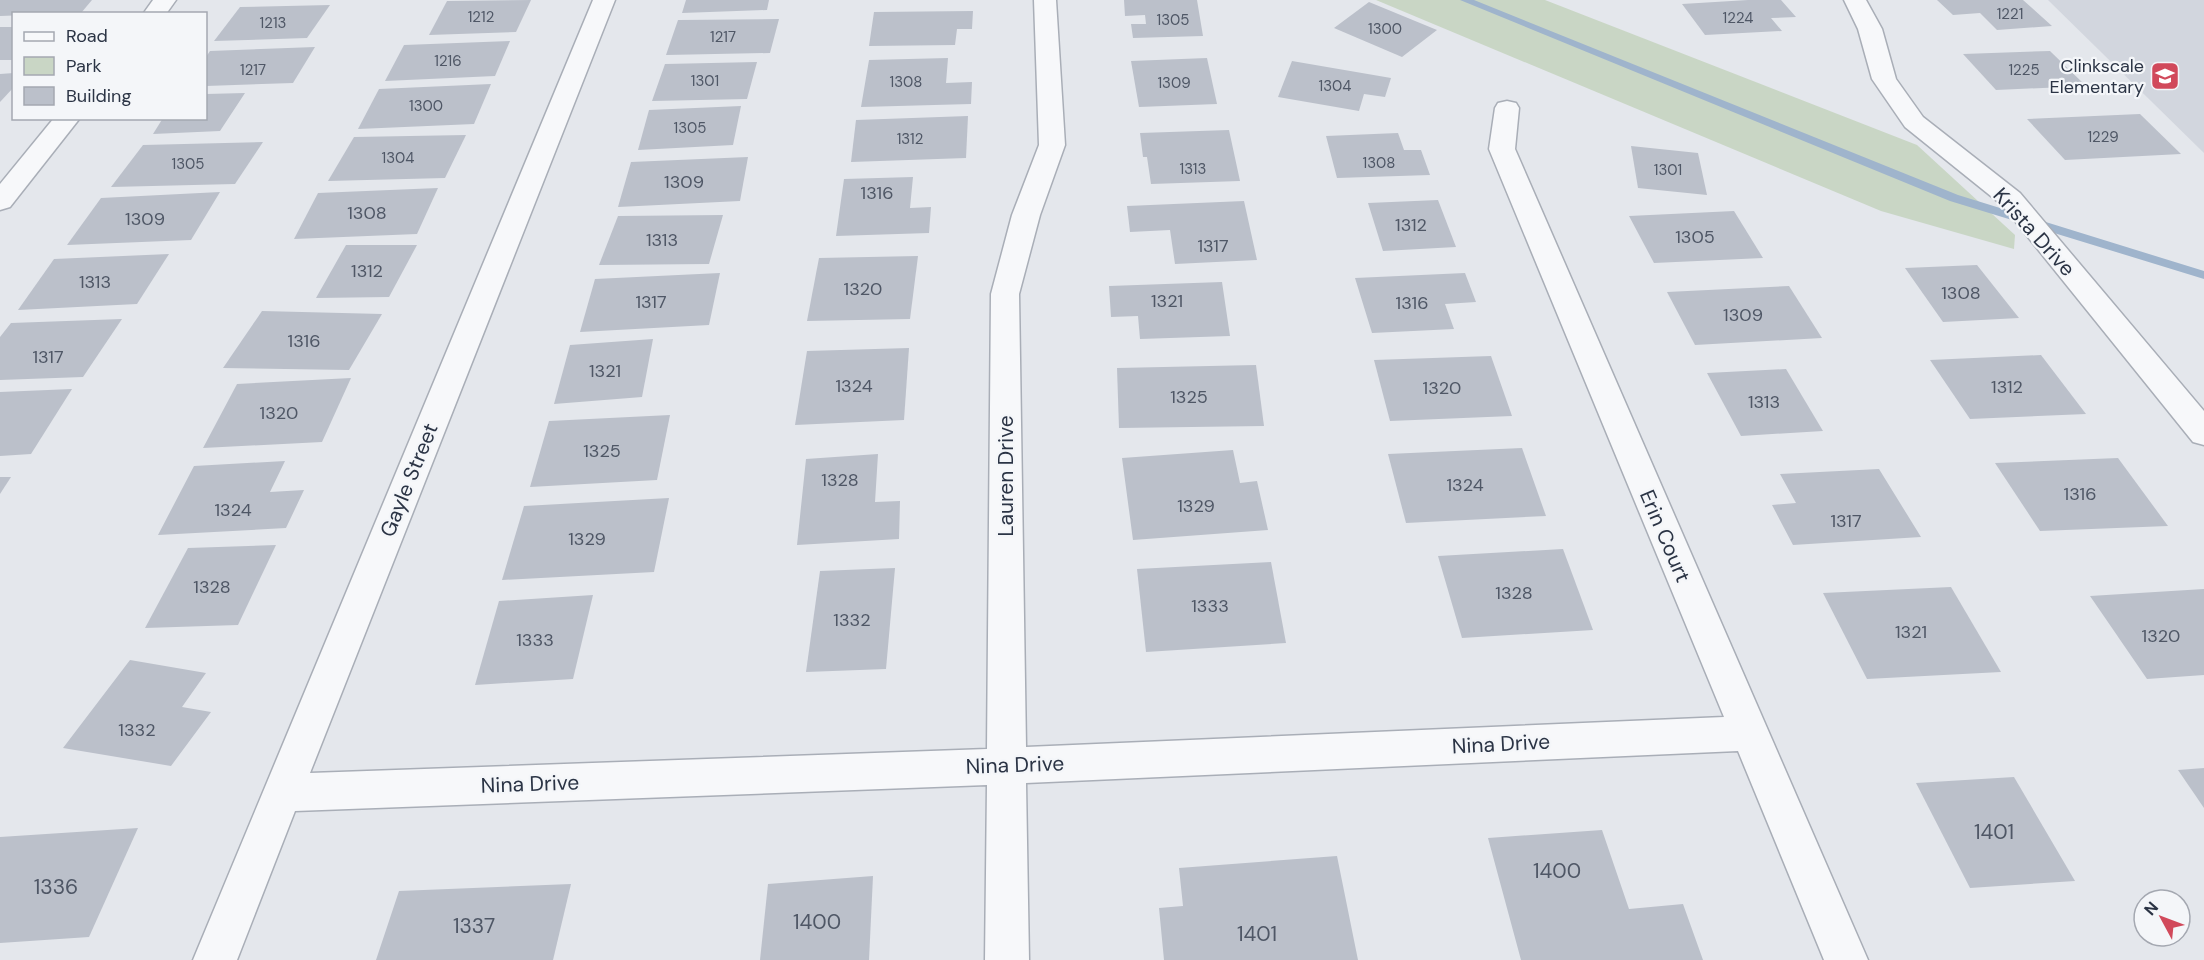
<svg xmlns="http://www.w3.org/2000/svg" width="2204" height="960" font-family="'DM Sans',sans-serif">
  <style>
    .built { fill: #d2d6de }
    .green { fill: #c9d6c5 }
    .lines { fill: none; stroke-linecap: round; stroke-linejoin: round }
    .stream { fill: #9fb4cc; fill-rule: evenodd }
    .building { fill: #bbc0ca }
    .street-casing { stroke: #a9aeb7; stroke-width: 3 }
    .street { fill: #f7f8fa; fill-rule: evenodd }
    .labels { text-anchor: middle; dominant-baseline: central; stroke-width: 4.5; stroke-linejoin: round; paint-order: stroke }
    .far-number-label { font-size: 15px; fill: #4f5766 }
    .far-poi-label { font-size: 18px; fill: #2b3445; stroke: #f4f6f9; text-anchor: end }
    .number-label { font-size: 18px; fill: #4f5766 }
    .street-label { font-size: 21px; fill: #2b3445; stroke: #f4f6f9 }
    .near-number-label { font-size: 21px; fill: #4f5766 }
  </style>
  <rect width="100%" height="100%" fill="#e4e7ec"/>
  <path class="built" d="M2048 0H2204V153Z"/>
  <path class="green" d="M1376 0H1545L1917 145 2015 235 2014 249 1881 211Z"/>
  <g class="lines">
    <path class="stream" d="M1460 0H1474L1958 195 2204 271V279L1950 201Z"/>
  </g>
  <g class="building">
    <path d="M0 0H92L81 13 0 16Z"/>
    <path d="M531 0 516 32 429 35 447 1Z"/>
    <path d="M686 0H769L767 10 682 13Z"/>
    <path d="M1124 0H1197L1203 36 1133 38 1131 24H1146L1145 15 1125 16Z"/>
    <path d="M1748 0H1781L1796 17 1771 18 1782 31 1705 35 1682 4Z"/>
    <path d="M1937 0H2023L2052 26 1997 30 1980 13 1953 15Z"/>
    <path d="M1369 2 1437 30 1402 57 1334 28Z"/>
    <path d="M330 5 307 38 214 41 240 7Z"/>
    <path d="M973 11 972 29H957L955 45 869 46 874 12Z"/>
    <path d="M779 19 770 53 666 55 678 20Z"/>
    <rect x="0" y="27" width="14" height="33"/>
    <path d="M510 41 495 76 385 81 404 45Z"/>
    <path d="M315 47 293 83 206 86V57L210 51Z"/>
    <path d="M2050 51 2086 86 1996 90 1963 54Z"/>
    <path d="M948 58 946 83 972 82 971 104 861 107 869 60Z"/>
    <path d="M1207 58 1217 104 1139 107 1131 61Z"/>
    <path d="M1292 61 1391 78 1385 97 1364 94 1359 111 1278 97Z"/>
    <path d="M757 62 747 99 652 101 665 64Z"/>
    <path d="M14 73V87L0 102V74Z"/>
    <path d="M491 84 474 124 358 129 379 89Z"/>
    <path d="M245 93 220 131 153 134 163 118H206V94Z"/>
    <path d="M741 106 733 145 638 150 649 110Z"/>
    <path d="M2140 114 2181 154 2065 160 2027 119Z"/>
    <path d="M968 116 966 158 851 162 856 120Z"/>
    <path d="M1229 130 1240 181 1151 184 1147 157H1143L1140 133Z"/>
    <path d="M1398 133 1404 150H1421L1430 175 1337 178 1326 136Z"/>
    <path d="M466 135 445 178 328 181 354 137Z"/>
    <path d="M263 142 235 184 111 187 143 145Z"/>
    <path d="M1631 146 1698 153 1707 195 1638 188Z"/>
    <path d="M748 157 740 201 618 207 631 162Z"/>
    <path d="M913 177 910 208 931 207 929 233 836 236 844 179Z"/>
    <path d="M438 188 417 234 294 239 318 193Z"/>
    <path d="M220 192 191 240 67 245 101 198Z"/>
    <path d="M1438 200 1456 247 1383 251 1368 203Z"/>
    <path d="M1244 201 1257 260 1175 264 1170 230 1130 232 1127 206Z"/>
    <path d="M1734 211 1763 258 1654 263 1629 216Z"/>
    <path d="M723 215 709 264 599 265 618 216Z"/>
    <path d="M346 245H417L389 297 316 298Z"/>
    <path d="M169 254 137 304 18 310 54 259Z"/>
    <path d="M918 256 910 319 807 321 819 258Z"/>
    <path d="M1977 265 2019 318 1943 322 1905 268Z"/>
    <path d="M720 273 709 325 580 332 595 279Z"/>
    <path d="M1465 273 1476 302 1445 304 1454 329 1372 333 1355 278Z"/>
    <path d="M1222 282 1230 336 1140 339 1138 316 1111 317 1109 286Z"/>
    <path d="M1789 286 1822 338 1695 345 1667 292Z"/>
    <path d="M262 311 382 314 349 370 223 368Z"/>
    <path d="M122 319 83 377 0 380V337L11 323Z"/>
    <path d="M653 339 642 397 554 404 570 345Z"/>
    <path d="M909 348 904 420 795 425 807 351Z"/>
    <path d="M2041 355 2086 414 1970 419 1930 360Z"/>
    <path d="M1491 356 1512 416 1390 421 1374 360Z"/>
    <path d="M1256 365 1264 426 1119 428 1117 368Z"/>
    <path d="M1786 369 1823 431 1741 436 1707 373Z"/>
    <path d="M351 378 322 442 203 448 237 384Z"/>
    <path d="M72 389 31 454 0 456V392Z"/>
    <path d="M670 415 657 480 530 487 549 421Z"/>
    <path d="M1522 448 1546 516 1406 523 1388 454Z"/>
    <path d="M1233 450 1240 483 1257 481 1268 530 1133 540 1122 458Z"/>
    <path d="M878 454 875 502 900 501 899 539 797 545 806 459Z"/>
    <path d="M2118 458 2168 526 2040 531 1995 463Z"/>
    <path d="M285 461 270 492 304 490 286 528 158 535 194 466Z"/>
    <path d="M1879 469 1921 537 1793 545 1772 505 1796 503 1780 474Z"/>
    <path d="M0 477H11L0 494Z"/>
    <path d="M669 498 654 572 502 580 524 506Z"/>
    <path d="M276 545 238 625 145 628 188 548Z"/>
    <path d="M1563 549 1593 630 1462 638 1438 556Z"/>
    <path d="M1271 562 1286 643 1146 652 1137 569Z"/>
    <path d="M895 568 886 669 806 672 820 571Z"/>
    <path d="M1951 587 2001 672 1867 679 1823 593Z"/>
    <path d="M2204 589V675L2147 679 2090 596Z"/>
    <path d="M593 595 573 679 475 685 499 601Z"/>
    <path d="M130 660 206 673 182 707 211 712 171 766 63 748Z"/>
    <path d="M2204 768V808L2178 770Z"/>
    <path d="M2014 777 2075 881 1970 888 1916 783Z"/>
    <path d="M138 828 89 937 0 943V837Z"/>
    <path d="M1602 830 1629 909 1683 904 1703 960H1521L1488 838Z"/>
    <path d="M1337 856 1358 960H1164L1159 908 1183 906 1179 868Z"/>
    <path d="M873 876 869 960H760L768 884Z"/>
    <path d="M571 884 553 960H376L399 891Z"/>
  </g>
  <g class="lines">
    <g class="street-casing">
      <g id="street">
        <path d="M153 0H176L166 14H143Z"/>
        <path d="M593 0H615L310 773 987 749 991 294 1012 215 1039 145 1034 0H1056L1065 145 1040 215 1019 294 1026 747 1724 717 1489 149 1495 108 1498 103 1507 101 1516 103 1519 108 1515 149 1868 960H1824L1738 751 1026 783 1029 960H985L987 785 295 811 237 960H193Z"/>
        <path d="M1844 0H1866L1882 29 1896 79 1923 117 2020 193 2204 411V445L2193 442 2002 205 1905 127 1872 79 1858 29Z"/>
        <path d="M54 118H80L10 207 0 210V184Z"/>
      </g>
    </g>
    <use href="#street" class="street"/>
  </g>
  <defs>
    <g id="school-square" transform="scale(1.5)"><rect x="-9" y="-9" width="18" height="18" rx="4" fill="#d1495b" stroke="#f4f6f9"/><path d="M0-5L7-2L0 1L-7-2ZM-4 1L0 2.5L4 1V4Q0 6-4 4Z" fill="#fff"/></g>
  </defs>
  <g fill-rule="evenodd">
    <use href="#school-square" x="2165" y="76"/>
  </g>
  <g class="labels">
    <g class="far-number-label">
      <text x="2010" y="14">1221</text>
      <text x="481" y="17">1212</text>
      <text x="1738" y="18">1224</text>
      <text x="1173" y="20">1305</text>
      <text x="273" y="23">1213</text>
      <text x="1385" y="29">1300</text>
      <text x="723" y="37">1217</text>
      <text x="448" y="61">1216</text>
      <text x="253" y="70">1217</text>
      <text x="2024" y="70">1225</text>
      <text x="705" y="81">1301</text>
      <text x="906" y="82">1308</text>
      <text x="1174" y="83">1309</text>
      <text x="1335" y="86">1304</text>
      <text x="426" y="106">1300</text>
      <text x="690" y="128">1305</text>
      <text x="2103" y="137">1229</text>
      <text x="910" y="139">1312</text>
      <text x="398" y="158">1304</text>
      <text x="1379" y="163">1308</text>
      <text x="188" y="164">1305</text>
      <text x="1193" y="169">1313</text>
      <text x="1668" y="170">1301</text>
    </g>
    <g class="far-poi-label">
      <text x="2144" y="66">Clinkscale<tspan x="2144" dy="21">Elementary</tspan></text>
    </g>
    <g class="number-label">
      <text x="684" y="182">1309</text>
      <text x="877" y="193">1316</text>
      <text x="367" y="213">1308</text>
      <text x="145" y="219">1309</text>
      <text x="1411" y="225">1312</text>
      <text x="1695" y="237">1305</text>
      <text x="662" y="240">1313</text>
      <text x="1213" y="246">1317</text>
      <text x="367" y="271">1312</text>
      <text x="95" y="282">1313</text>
      <text x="863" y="289">1320</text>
      <text x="1961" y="293">1308</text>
      <text x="1167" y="301">1321</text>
      <text x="651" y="302">1317</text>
      <text x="1412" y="303">1316</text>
      <text x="1743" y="315">1309</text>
      <text x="304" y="341">1316</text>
      <text x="48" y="357">1317</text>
      <text x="605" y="371">1321</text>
      <text x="854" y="386">1324</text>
      <text x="2007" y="387">1312</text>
      <text x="1442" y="388">1320</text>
      <text x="1189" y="397">1325</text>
      <text x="1764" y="402">1313</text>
      <text x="279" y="413">1320</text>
      <text x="602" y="451">1325</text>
      <text x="840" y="480">1328</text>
      <text x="1465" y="485">1324</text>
      <text x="2080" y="494">1316</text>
      <text x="1196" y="506">1329</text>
      <text x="233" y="510">1324</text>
      <text x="1846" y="521">1317</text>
      <text x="587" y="539">1329</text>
      <text x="212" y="587">1328</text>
      <text x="1514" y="593">1328</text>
      <text x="1210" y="606">1333</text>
      <text x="852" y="620">1332</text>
      <text x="1911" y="632">1321</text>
      <text x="2161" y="636">1320</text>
      <text x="535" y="640">1333</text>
      <text x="137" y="730">1332</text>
    </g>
    <g class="street-label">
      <text transform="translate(2034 232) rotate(48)">Krista Drive</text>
      <text transform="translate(1006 476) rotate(-90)">Lauren Drive</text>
      <text transform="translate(409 480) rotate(-68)">Gayle Street</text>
      <text transform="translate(1665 536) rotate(67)">Erin Court</text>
      <text transform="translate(1501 744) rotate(-3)">Nina Drive</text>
      <text transform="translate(1015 765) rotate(-2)">Nina Drive</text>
      <text transform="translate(530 784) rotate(-2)">Nina Drive</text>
    </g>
    <g class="near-number-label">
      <text x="1994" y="832">1401</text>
      <text x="1557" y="871">1400</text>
      <text x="56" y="887">1336</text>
      <text x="817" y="922">1400</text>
      <text x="474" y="926">1337</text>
      <text x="1257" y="934">1401</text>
    </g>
  </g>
  <rect x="12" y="12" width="195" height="108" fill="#f4f6f9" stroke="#a4a8b1" stroke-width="1.5"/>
  <rect x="24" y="32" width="30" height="9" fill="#f7f8fa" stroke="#a4a8b1" stroke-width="1.5"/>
  <text x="66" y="42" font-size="18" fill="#2b3445">Road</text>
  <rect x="24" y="57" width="30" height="18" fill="#c9d6c5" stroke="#a4a8b1" stroke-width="1.5"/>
  <text x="66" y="72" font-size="18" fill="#2b3445">Park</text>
  <rect x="24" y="87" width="30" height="18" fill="#bbc0ca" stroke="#a4a8b1" stroke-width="1.5"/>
  <text x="66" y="102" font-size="18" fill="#2b3445">Building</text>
  <g transform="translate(2162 918) rotate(311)"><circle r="28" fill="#f4f6f9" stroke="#a4a8b1" stroke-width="1.5"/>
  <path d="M0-4.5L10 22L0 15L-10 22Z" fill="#d1495b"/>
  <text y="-9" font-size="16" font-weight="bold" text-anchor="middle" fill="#2b3445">N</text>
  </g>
</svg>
